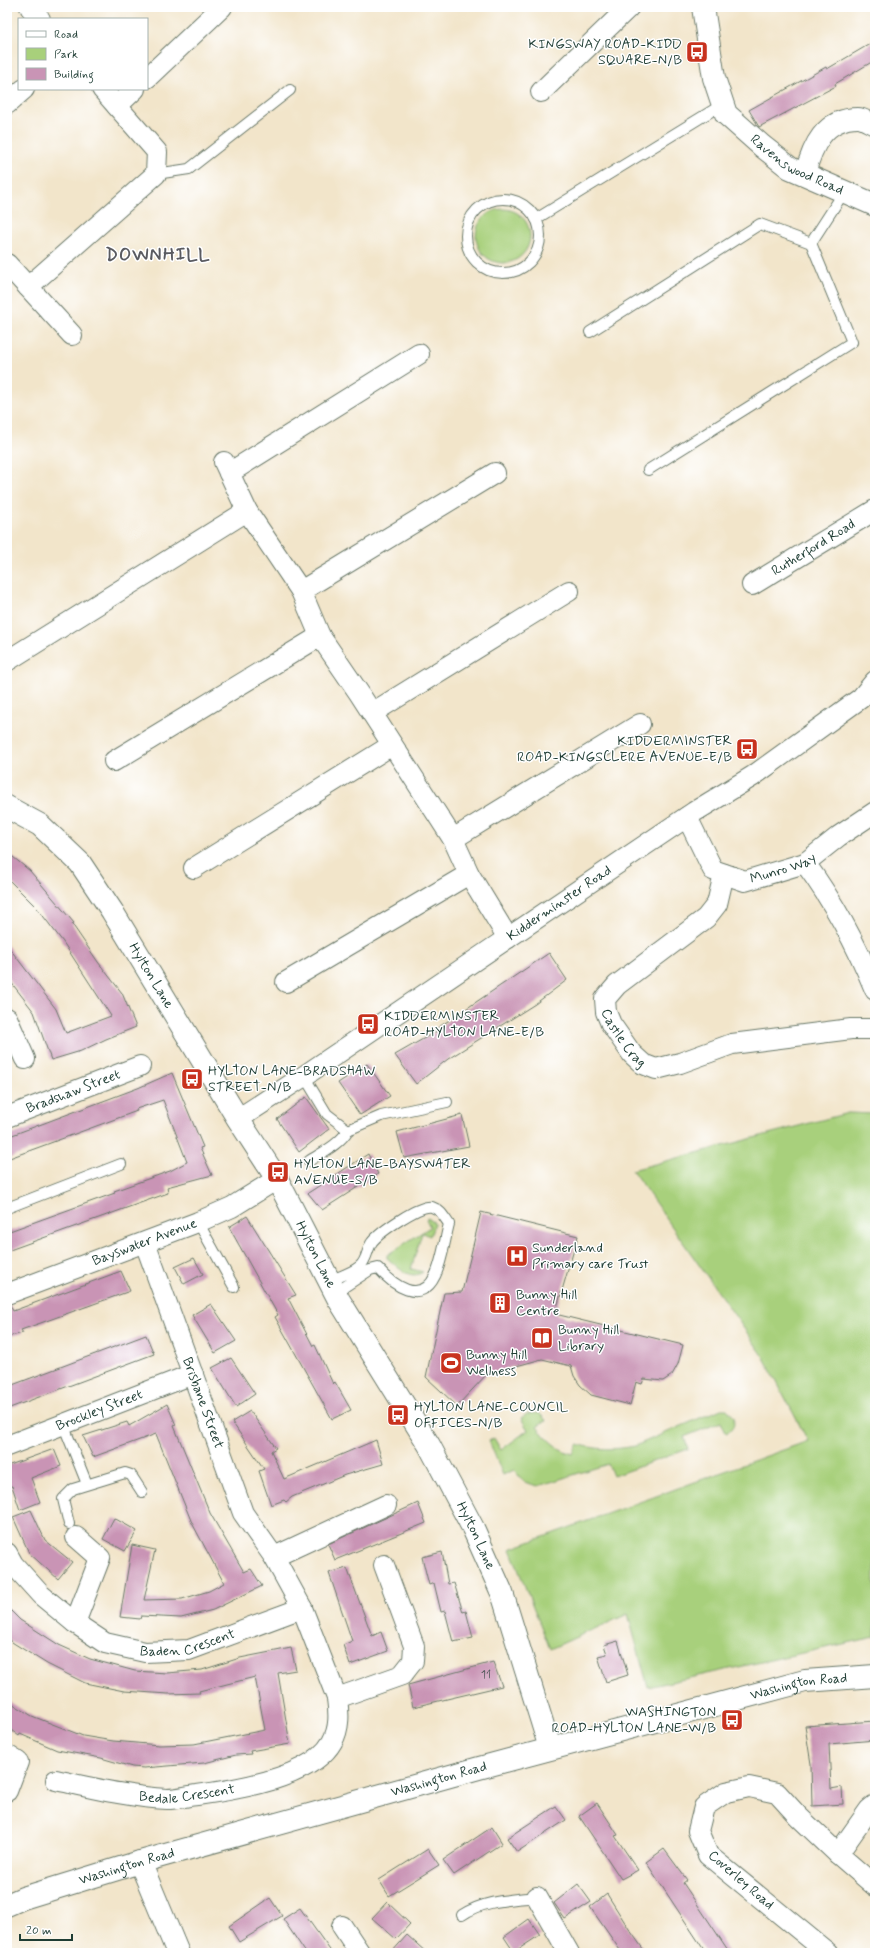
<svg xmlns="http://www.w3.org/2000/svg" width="882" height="1960" font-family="Mynerve,sans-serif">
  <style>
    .green { fill: #a8d07b; stroke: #648658 }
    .building { fill: #c994b5 }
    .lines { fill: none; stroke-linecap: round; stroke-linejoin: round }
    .service-casing { stroke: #697868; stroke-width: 12 }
    .minor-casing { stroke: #697868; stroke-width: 22 }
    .tertiary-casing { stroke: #697868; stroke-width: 24 }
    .service { stroke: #fff; stroke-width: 10 }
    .minor { stroke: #fff; stroke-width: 20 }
    .tertiary { stroke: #fff; stroke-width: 22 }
    .labels { text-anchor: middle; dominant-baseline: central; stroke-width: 3; stroke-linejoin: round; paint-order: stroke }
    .number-label { font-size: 12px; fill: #4a5354 }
    .poi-label { font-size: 14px; fill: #1f3d34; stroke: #fff; text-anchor: start }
    .street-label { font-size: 14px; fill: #1f3d34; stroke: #fff }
    .district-label { font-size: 18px; font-weight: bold; letter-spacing: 1px; fill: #5a5b61; stroke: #fff }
  </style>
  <rect width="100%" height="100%" fill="#fff"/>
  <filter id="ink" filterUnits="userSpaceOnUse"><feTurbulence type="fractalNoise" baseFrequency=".025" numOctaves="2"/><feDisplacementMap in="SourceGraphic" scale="8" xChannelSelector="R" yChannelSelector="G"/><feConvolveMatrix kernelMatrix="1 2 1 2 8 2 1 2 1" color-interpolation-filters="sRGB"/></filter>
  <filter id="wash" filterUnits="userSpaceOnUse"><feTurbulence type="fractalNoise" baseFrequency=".012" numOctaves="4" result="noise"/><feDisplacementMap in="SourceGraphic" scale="16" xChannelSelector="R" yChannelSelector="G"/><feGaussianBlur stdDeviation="0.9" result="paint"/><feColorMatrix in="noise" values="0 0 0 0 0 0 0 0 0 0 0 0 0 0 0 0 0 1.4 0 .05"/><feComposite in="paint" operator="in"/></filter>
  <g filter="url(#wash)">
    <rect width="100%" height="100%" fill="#f2e5ca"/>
    <g class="green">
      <circle cx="503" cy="236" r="27"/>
      <path d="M848 1113 875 1114V1637L648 1687 628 1614 550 1649 510 1549 808 1441 762 1354 632 1170Z"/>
      <path d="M428 1218 435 1223 430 1236 422 1233 411 1269 423 1272C409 1281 398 1267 387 1258V1255L430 1227 426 1219Z"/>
      <path d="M721 1409H727L734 1417C735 1425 733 1430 726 1433L721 1422 684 1437 688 1449 613 1476 608 1464 538 1486 524 1482 514 1470 503 1475 489 1441 494 1438 501 1450 528 1430 521 1418 527 1414 539 1413 546 1420 537 1427C547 1439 557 1450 573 1454L577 1444C597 1450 614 1450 635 1446Z"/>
    </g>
    <g id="blocks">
      <g class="building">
        <path d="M875 41V60L835 84 836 86 759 127 749 110 826 67 827 69Z"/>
        <path d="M7 852 30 871 74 923 72 924 98 962 122 993 136 1027 106 1039 81 1051 51 1060 34 1012 7 977V945L56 1009 66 1033 111 1016 63 942 37 908 7 878Z"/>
        <path d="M549 953 567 980 535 1004 448 1059 416 1084 395 1055 437 1031 436 1029Z"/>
        <path d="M367 1064 390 1096 360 1115 338 1083Z"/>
        <path d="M172 1073 203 1147 200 1148 212 1175 167 1187 168 1193 7 1251V1232L115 1193 114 1191 170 1171 187 1162 163 1100 136 1109 137 1111 7 1159V1137L138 1088Z"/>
        <path d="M306 1097 329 1129 299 1152 277 1119Z"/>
        <path d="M462 1115 469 1146 404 1158 397 1132Z"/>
        <path d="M368 1154 378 1174 322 1210 308 1193Z"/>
        <path d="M481 1212 578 1236 555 1314 683 1345 678 1364 672 1375 663 1381 644 1379 642 1384 636 1382 630 1405 591 1395 580 1385 574 1376 571 1366 542 1359 487 1374 457 1406 426 1377 444 1293 462 1292Z"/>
        <path d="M247 1216 296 1295 288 1298 313 1346 315 1345 333 1384 335 1382 351 1410 332 1419 275 1317 278 1315 229 1227Z"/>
        <path d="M194 1258 203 1274 184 1284 175 1267Z"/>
        <path d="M121 1271 130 1291 21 1330 23 1333 7 1337V1305H10L13 1311Z"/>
        <path d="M211 1304 236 1341 215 1353 192 1315Z"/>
        <path d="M146 1335 154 1354 7 1409V1387Z"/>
        <path d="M231 1358 255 1394 236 1407 212 1368Z"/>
        <path d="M167 1404 176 1425 174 1426 210 1513 244 1572 251 1569 262 1586 213 1610 181 1618 141 1616 140 1619 120 1617 132 1545 155 1550 144 1600 182 1599 209 1591 224 1583 192 1523 156 1434 93 1457 83 1436 127 1422 129 1426Z"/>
        <path d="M250 1411 276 1448 271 1451 284 1479 376 1440 383 1464 345 1475 292 1497 286 1502 284 1500 271 1505 259 1471 264 1469 232 1422Z"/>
        <path d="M54 1449 61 1466 31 1478 40 1502 20 1510 12 1486 7 1487V1466Z"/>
        <path d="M418 1503 426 1523 335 1560 328 1544Z"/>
        <path d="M31 1510 45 1540 72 1562 58 1579 29 1553 13 1517Z"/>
        <path d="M114 1518 137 1531 125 1551 103 1539Z"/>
        <path d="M442 1552 448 1584 454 1583 463 1612 466 1611 473 1638 453 1642 445 1611 441 1612 434 1583 429 1585 422 1557Z"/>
        <path d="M347 1568 372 1636 381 1632 388 1651 350 1665 343 1645 352 1641 329 1573Z"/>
        <path d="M7 1607 20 1620 59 1645 90 1659 135 1671 167 1673 202 1670 240 1658 291 1648 296 1670 278 1673 290 1744 250 1751 251 1754 236 1755 204 1763 144 1768 132 1767 101 1758 57 1750 20 1734 19 1736 7 1727V1700L32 1716 83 1736 113 1741 159 1745 194 1744 265 1730 255 1677 199 1691 200 1693 168 1694 124 1691 85 1683 47 1664 7 1639Z"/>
        <path d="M618 1641 628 1675 606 1682 598 1656 607 1654 604 1645Z"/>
        <path d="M493 1662 502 1686 413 1707 408 1685Z"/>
        <path d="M875 1721V1740L829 1744 831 1789 842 1787 843 1804 812 1806 811 1764 805 1726Z"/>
        <path d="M597 1803 618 1835 615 1836 638 1870 621 1879 579 1816Z"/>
        <path d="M556 1806 566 1820 517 1852 507 1838Z"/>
        <path d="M492 1827 502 1843 454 1875 443 1860Z"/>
        <path d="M428 1849 439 1865 389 1896 379 1880Z"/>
        <path d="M664 1849 687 1880 683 1883 730 1953H706L646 1862Z"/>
        <path d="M578 1884 591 1902 565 1919 554 1903Z"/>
        <path d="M607 1894 629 1929 646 1953H622L590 1907Z"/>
        <path d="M270 1898 282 1916 239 1942 229 1926Z"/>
        <path d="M387 1902 410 1924 396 1939 372 1918Z"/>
        <path d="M300 1908 332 1953H306L283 1919Z"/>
        <path d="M529 1919 540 1935 514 1952 504 1937Z"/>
        <path d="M407 1935 427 1953H391Z"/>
      </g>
    </g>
  </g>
  <g filter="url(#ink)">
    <use href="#blocks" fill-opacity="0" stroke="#697868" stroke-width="1"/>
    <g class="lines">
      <g class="service-casing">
        <g id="service">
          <path d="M156 174 189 169 290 90"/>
          <circle cx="503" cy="236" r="37"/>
          <path d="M536 219 723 104"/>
          <path d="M590 332 760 224 811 243"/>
          <path d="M648 470 852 342 811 243 844 192"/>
          <path d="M304 1076 327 1114 348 1130 381 1116 447 1102"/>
          <path d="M309 1161C323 1152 340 1144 348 1130"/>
          <path d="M7 1208 121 1164"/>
          <path d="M198 1222 234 1287"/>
          <path d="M329 1281C338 1277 352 1273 360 1266 367 1260 367 1249 372 1242 380 1232 420 1204 432 1207 441 1210 444 1217 449 1224 445 1239 442 1262 435 1276 421 1306 393 1285 378 1268L370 1270 335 1293"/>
          <path d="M63 1424 87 1484"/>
          <path d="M69 1524 63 1499 73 1489 125 1473 131 1475 142 1492"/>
          <path d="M462 1915C484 1900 511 1900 537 1897"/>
        </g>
      </g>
      <g class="minor-casing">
        <g id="minor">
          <path d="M30 7 40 19"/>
          <path d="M147 78 222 7"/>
          <path d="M541 92 629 7"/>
          <path d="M7 104 24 89"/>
          <path d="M117 106 135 89"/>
          <path d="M805 174C812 147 824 118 858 118 863 118 870 123 875 125"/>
          <path d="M7 264 72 335"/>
          <path d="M28 287 156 174 157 152 102 89"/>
          <path d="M224 462 247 511 301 591 320 636 359 693 453 839 469 874 508 938"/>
          <path d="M229 473 419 354"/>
          <path id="s1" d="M752 585 875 510"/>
          <path d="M301 591 495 473"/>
          <path d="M7 661 247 511"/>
          <path d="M372 713 569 591"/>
          <path d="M114 761 320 636"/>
          <path id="s2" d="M687 817 713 870 745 881 805 863 839 836 875 812"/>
          <path d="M453 839 640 724"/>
          <path d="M805 863C835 904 856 943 875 990"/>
          <path d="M194 868 392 745"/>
          <path id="s3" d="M724 874 717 904 706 918 617 985 605 999 606 1012 611 1024 632 1054 643 1064 656 1069 680 1063 732 1044 851 1029H875"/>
          <path d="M286 982 469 874"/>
          <path d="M7 1018 25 1059"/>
          <path id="s4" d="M7 1117 140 1066"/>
          <path id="s5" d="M238 1119 304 1076 694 812 753 776 861 698 875 681"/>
          <path id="s6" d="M7 1294 198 1222 232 1207 277 1179"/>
          <path id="s7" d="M7 1446 193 1374"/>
          <path id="s8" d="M7 1553 13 1564 41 1595 75 1623 105 1643 145 1652 189 1650 302 1608"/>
          <path d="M274 1557 386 1505"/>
          <path d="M75 1623 100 1558 76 1537"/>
          <path d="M337 1698 402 1675 413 1661 414 1646 384 1565"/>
          <path d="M7 1755 18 1762 7 1791"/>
          <path id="s9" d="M56 1780C93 1788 129 1797 167 1799 177 1799 187 1796 197 1795 234 1790 312 1778 332 1742 340 1728 339 1713 337 1698L302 1608 274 1557 243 1513 145 1243"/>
          <path d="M838 1854 869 1810 875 1805"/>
          <path d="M537 1897 569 1953"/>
          <path d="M342 1926 360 1953"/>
          <path d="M828 1953 708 1855 698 1831 704 1807 726 1792 749 1787 777 1793 798 1816 838 1854 875 1886"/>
        </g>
      </g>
      <g class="tertiary-casing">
        <g id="tertiary">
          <path id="s10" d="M703 7 714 78 726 114 762 146 790 168 875 205"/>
          <path id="s11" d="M7 807 40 825 80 863 112 911 238 1119 277 1179 339 1300 429 1445 473 1528 502 1593 550 1748"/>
          <path d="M140 1862 178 1953"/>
          <path id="s12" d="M7 1905 23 1898 140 1862 479 1768 805 1681 875 1676"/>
        </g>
      </g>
      <use href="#service" class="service"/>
      <use href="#minor" class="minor"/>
      <use href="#tertiary" class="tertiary"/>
    </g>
  </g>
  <defs>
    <g id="bus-square" transform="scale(1.15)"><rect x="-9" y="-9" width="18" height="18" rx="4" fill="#c8321e" stroke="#fff"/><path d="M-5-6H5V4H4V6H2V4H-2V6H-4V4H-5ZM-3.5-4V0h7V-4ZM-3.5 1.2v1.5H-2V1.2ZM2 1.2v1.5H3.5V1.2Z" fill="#fff"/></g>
    <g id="hospital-square" transform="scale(1.15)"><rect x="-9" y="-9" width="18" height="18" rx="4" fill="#c8321e" stroke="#fff"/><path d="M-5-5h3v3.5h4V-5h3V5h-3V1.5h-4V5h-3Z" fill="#fff"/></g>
    <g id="building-square" transform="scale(1.15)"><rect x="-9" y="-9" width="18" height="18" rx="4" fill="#c8321e" stroke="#fff"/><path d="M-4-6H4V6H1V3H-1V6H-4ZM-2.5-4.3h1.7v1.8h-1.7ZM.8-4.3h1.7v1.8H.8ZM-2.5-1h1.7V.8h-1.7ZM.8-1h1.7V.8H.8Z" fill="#fff"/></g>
    <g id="library-square" transform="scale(1.15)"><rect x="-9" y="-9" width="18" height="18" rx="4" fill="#c8321e" stroke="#fff"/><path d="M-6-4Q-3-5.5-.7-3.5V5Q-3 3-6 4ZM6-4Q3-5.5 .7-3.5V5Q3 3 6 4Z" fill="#fff"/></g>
    <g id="stadium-square" transform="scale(1.15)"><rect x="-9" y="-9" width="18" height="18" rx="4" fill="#c8321e" stroke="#fff"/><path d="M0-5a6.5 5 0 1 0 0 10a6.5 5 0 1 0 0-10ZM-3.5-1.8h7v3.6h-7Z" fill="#fff"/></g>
  </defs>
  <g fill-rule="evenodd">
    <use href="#bus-square" x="697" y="52"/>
    <use href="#bus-square" x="747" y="749"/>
    <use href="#bus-square" x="368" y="1024"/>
    <use href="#bus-square" x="192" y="1079"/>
    <use href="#bus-square" x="278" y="1172"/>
    <use href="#hospital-square" x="517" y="1256"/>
    <use href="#building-square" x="500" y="1303"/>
    <use href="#library-square" x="542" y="1338"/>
    <use href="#stadium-square" x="451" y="1363"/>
    <use href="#bus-square" x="398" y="1415"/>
    <use href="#bus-square" x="732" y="1720"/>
  </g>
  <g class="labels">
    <g class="number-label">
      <text x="486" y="1675">11</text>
    </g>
    <g class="poi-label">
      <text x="682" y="44" text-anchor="end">KINGSWAY ROAD-KIDD<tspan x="682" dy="16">SQUARE-N/B</tspan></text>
      <text x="732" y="741" text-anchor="end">KIDDERMINSTER<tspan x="732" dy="16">ROAD-KINGSCLERE AVENUE-E/B</tspan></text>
      <text x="384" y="1016">KIDDERMINSTER<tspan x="384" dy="16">ROAD-HYLTON LANE-E/B</tspan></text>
      <text x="208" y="1071">HYLTON LANE-BRADSHAW<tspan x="208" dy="16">STREET-N/B</tspan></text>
      <text x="294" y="1164">HYLTON LANE-BAYSWATER<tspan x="294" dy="16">AVENUE-S/B</tspan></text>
      <text x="532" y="1248">Sunderland<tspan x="532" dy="16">Primary care Trust</tspan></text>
      <text x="516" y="1295">Bunny Hill<tspan x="516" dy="16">Centre</tspan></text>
      <text x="558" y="1330">Bunny Hill<tspan x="558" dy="16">Library</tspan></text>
      <text x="466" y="1355">Bunny Hill<tspan x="466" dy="16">Wellness</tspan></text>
      <text x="414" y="1407">HYLTON LANE-COUNCIL<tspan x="414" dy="16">OFFICES-N/B</tspan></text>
      <text x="716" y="1712" text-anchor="end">WASHINGTON<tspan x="716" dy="16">ROAD-HYLTON LANE-W/B</tspan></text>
    </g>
    <g class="street-label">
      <text stroke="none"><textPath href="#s10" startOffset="198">Ravenswood Road</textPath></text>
      <text stroke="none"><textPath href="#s1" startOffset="72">Rutherford Road</textPath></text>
      <text stroke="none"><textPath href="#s2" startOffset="133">Munro Way</textPath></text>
      <text stroke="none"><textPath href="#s5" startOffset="387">Kidderminster Road</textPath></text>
      <text stroke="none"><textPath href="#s11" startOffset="226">Hylton Lane</textPath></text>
      <text stroke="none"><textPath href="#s3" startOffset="223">Castle Crag</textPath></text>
      <text stroke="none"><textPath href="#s4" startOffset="71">Bradshaw Street</textPath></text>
      <text stroke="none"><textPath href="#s6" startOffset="147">Bayswater Avenue</textPath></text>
      <text stroke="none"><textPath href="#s11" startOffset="550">Hylton Lane</textPath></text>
      <text transform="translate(203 1403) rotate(70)">Brisbane Street</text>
      <text stroke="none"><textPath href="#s7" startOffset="99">Brockley Street</textPath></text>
      <text stroke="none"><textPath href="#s11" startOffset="874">Hylton Lane</textPath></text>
      <text stroke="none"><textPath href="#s8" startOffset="219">Baden Crescent</textPath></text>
      <text stroke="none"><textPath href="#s12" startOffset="822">Washington Road</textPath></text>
      <text stroke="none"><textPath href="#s12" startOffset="450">Washington Road</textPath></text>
      <text stroke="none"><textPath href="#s9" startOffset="133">Bedale Crescent</textPath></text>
      <text stroke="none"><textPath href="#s12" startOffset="126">Washington Road</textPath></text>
      <text transform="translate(741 1880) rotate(41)">Coverley Road</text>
    </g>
    <g class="district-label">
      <text x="158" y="255">DOWNHILL</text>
    </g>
  </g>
  <rect width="882" height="1960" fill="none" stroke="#fff" stroke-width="24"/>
  <rect x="18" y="18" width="130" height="72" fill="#ffffff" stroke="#a5b1ae"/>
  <rect x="26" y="31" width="20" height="6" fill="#ffffff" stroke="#a5b1ae"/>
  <text x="54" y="38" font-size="12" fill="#1f3d34">Road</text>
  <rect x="26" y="48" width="20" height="12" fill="#a8d07b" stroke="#a5b1ae"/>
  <text x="54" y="58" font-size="12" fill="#1f3d34">Park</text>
  <rect x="26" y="68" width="20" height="12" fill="#c994b5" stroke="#a5b1ae"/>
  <text x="54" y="78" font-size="12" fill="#1f3d34">Building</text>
  <path d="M20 1934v6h52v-6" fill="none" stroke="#1f3d34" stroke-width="2"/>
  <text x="26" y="1934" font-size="12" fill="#1f3d34" stroke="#ffffff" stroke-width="3" paint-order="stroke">20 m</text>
</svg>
